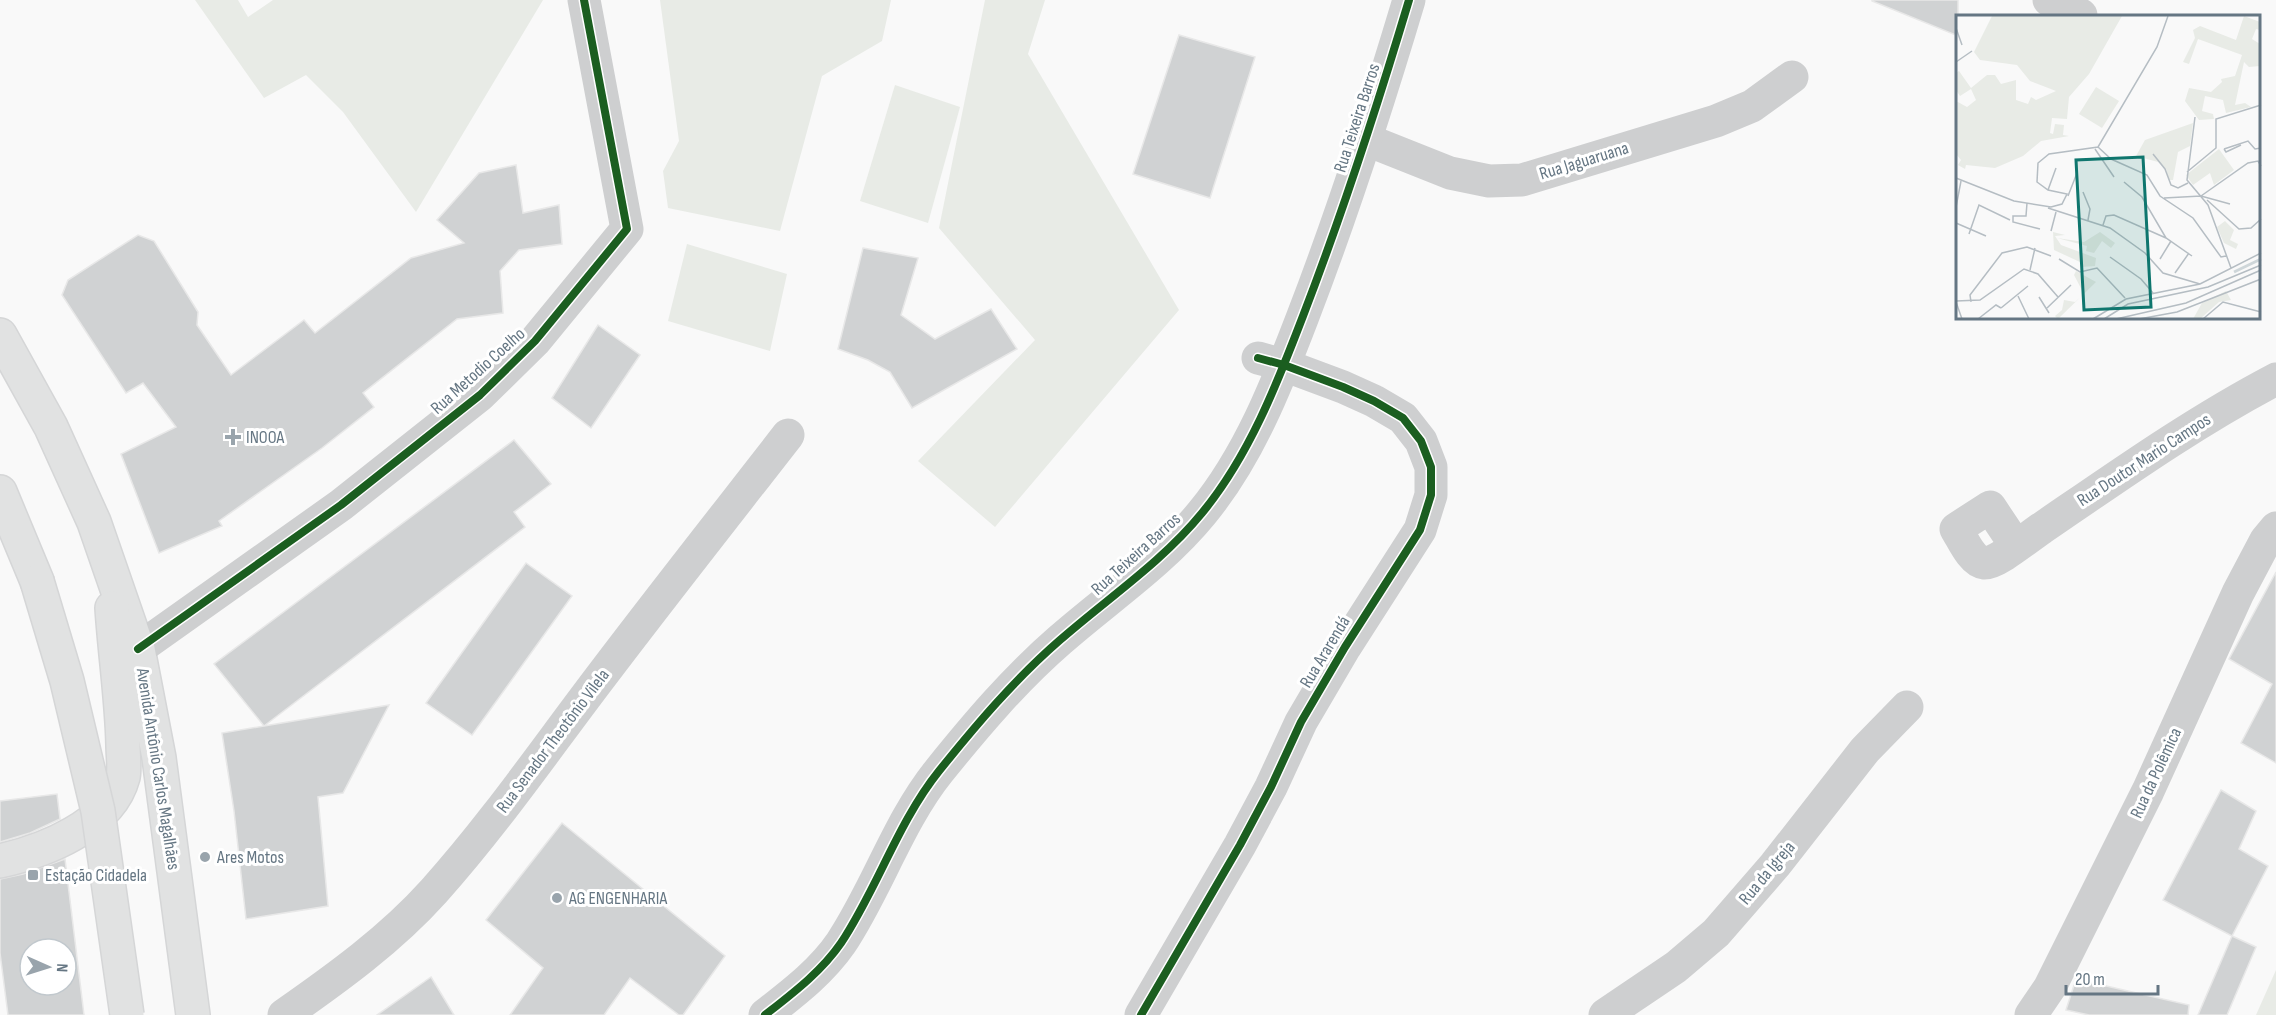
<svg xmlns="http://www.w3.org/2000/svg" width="2276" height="1015" font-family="'Sofia Sans Condensed',sans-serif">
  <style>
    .green { fill: #e8ebe6 }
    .building { fill: #d0d2d3; stroke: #e8e8e8; stroke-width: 1.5; fill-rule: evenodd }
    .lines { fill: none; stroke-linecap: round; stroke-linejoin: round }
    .secondary-casing { stroke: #d5d6d7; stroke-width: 36 }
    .primary-casing { stroke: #d5d6d7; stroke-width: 36 }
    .minor { stroke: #cecfd0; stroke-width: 33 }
    .tertiary { stroke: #cecfd0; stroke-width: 33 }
    .secondary { stroke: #e1e2e2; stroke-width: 33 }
    .primary { stroke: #e1e2e2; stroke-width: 33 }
    .primary-bridge-casing { stroke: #d5d6d7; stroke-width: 36; stroke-linecap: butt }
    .primary-bridge { stroke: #e1e2e2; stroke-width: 33 }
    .cycleway-casing { stroke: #fff; stroke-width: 11 }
    .cycleway { stroke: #1b5e20; stroke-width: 8 }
    .poi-dot { fill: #99a4ac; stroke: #fff; stroke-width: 2 }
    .labels { text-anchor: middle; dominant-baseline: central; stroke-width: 6; stroke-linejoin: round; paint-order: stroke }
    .street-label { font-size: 18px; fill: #657683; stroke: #fff }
    .poi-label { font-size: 18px; fill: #657683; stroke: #fff; text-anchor: start }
    .inset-river { fill: none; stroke: #ced6d9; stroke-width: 3 }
    .inset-road { fill: none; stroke: #b5bdc3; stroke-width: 1.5 }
    .view { fill: #0f766e; fill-opacity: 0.15; stroke: #0f766e; stroke-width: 3 }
    .inset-edge { fill: none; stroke: #657683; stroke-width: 3 }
  </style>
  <rect width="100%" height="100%" fill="#f9f9f9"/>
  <g class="green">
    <path d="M195 0H238L248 17 273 0H543L416 212 343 112 306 75 264 98Z"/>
    <path d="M660 0H891L882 41 822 76 780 231 668 208 663 171 679 141Z"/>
    <path d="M985 0H1045L1028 54 1179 310 995 527 918 461 1035 340 939 228Z"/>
    <path d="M895 85 960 107 928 223 860 201Z"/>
    <path d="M687 244 787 274 770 351 668 321Z"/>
    <path d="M2276 970V1015H2256Z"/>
  </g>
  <g class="building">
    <path d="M1872 0H1958V36L1872 1Z"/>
    <path d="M1179 35 1255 57 1210 198 1133 174Z"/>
    <path d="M516 165 523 213 559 205 562 244 519 250 500 271 503 313 457 319 363 393 374 407 322 448 219 521 222 526 159 553 121 454 176 427 143 383 126 393 62 295 68 280 138 235 154 241 198 312 197 325 231 375 304 320 315 333 411 258 464 243 437 220 479 173Z"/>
    <path d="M863 248 918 258 901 315 935 339 991 309 1017 349 912 408 890 372 868 360 838 349Z"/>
    <path d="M598 325 640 355 591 428 552 398Z"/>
    <path d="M514 440 551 484 514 512 525 527 264 726 389 705 343 793 318 797 328 906 246 919 234 811 222 733 264 726 214 664Z"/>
    <path d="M526 563 572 596 472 735 426 703Z"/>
    <path d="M2276 572V763L2241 743 2272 684 2229 659Z"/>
    <path d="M2221 790 2256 811 2239 849 2268 866 2232 936 2163 900Z"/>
    <path d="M57 794 60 819 30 833 0 842V801Z"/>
    <path d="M562 823 725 956 683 1015H679L630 978 604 1015H510L543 968 486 920Z"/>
    <path d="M65 859 84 1015H8L0 953V879L23 874ZM30 949H66V985H30Z"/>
    <path d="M2232 936 2256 947 2227 1015H2198Z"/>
    <path d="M431 977 454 1015H377Z"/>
    <path d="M2076 979 2189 1005 2188 1015H2089L2066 1010Z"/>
  </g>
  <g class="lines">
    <g class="secondary-casing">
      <g id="secondary">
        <path d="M0 335 51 427 94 522 138 649 159 758 193 1015"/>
        <path d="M0 861C44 851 110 826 123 777 125 768 123 755 123 745 122 700 115 654 112 608"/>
      </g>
    </g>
    <g class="primary-casing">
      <path id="primary" d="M0 492 37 581"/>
    </g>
    <g class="minor">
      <path d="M2049 0 2081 15"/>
      <path d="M1367 140 1450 173 1489 181 1522 180 1716 121 1752 106 1792 77"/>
      <path d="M2016 546 1990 507 1956 529C1962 538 1972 562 1984 563 1995 565 2031 535 2042 528 2118 476 2194 422 2276 379"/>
      <path d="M138 649 341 505 480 395 535 341 627 229 584 0"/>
      <path d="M284 1015C337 978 391 939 434 891 494 824 545 750 599 679 661 597 725 516 788 435"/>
      <path d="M1141 1015 1240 845 1271 787 1301 722 1345 647 1420 530 1431 495V467L1421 441 1403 418 1374 401 1343 387 1284 365 1258 358"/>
      <path d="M1605 1015 1676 967 1716 933 1775 865 1865 750 1907 707"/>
      <path d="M2031 1015 2050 987 2148 791 2238 593 2266 540 2276 528"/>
    </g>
    <path class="tertiary" d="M765 1015C793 993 821 972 841 943 877 889 898 822 939 771 976 725 1015 679 1060 640 1108 598 1162 562 1202 513 1249 456 1277 384 1303 316 1343 212 1377 107 1409 0"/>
    <use href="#secondary" class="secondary"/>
    <use href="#primary" class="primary"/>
    <g class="primary-bridge-casing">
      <path id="primary-bridge" d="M37 581 67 681 98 811 127 1015"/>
    </g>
    <use href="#primary-bridge" class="primary-bridge"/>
    <g class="cycleway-casing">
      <g id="cycleway">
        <path d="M138 649 341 505 480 395 535 341 627 229 584 0"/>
        <path d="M765 1015C793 993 821 972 841 943 877 889 898 822 939 771 976 725 1015 679 1060 640 1108 598 1162 562 1202 513 1249 456 1277 384 1303 316 1343 212 1377 107 1409 0"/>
        <path d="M1141 1015 1240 845 1271 787 1301 722 1345 647 1420 530 1431 495V467L1421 441 1403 418 1374 401 1343 387 1284 365 1258 358"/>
      </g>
    </g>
    <use href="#cycleway" class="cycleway"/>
  </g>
  <g class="poi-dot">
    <path d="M230 428h6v6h6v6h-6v6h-6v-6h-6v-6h6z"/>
    <circle cx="205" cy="857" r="6"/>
    <rect x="27" y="869" width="12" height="12" rx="3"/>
    <circle cx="557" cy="898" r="6"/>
  </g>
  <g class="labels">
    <g class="street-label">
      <text transform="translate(1357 118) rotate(-72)">Rua Teixeira Barros</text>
      <text transform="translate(1584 161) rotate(-17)">Rua Jaguaruana</text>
      <text transform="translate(478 371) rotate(-42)">Rua Metodio Coelho</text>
      <text transform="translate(2144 460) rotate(-33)">Rua Doutor Mario Campos</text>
      <text transform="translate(1136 554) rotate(-42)">Rua Teixeira Barros</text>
      <text transform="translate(1325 652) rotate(-59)">Rua Ararendá</text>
      <text transform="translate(553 741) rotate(-53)">Rua Senador Theotônio Vilela</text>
      <text transform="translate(158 769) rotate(81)">Avenida Antônio Carlos Magalhães</text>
      <text transform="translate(2156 773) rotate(-65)">Rua da Polêmica</text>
      <text transform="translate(1767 873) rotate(-50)">Rua da Igreja</text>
    </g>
    <g class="poi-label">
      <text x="246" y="437">INOOA</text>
      <text x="217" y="857">Ares Motos</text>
      <text x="45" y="875">Estação Cidadela</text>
      <text x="569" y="898">AG ENGENHARIA</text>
    </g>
  </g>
  <g transform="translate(1956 15)">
    <rect width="304" height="304" fill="#f9f9f9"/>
    <path d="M36 1H166L133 59 113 82 111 104 96 103 94 118 97 119 99 109 108 110 107 120 113 121 85 126 67 141 39 153 10 150 9 154 2 150 5 145 0 139V86L11 92 20 85 15 74 4 81 0 75V58L3 56 15 73 31 60H39L45 69 60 65V85L72 89 75 82 80 85 100 76 74 66 61 50 24 45 18 37ZM288 1 304 7V15L300 14 296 24 304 29V51L293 52 288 47 279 90 289 88 295 92 270 98 267 85 249 81 246 96 257 99 258 104 243 105 229 86 233 73 255 77 266 67 265 64 279 61 286 40 242 24 233 49 227 47 239 23 237 15 244 11 280 25ZM140 72 163 86 146 113 123 99ZM237 108 234 131 222 137 217 165H213L210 154 202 147 180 141 189 125ZM263 134 278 155 258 170 254 158 237 170 230 160ZM269 206 278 215 274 225 282 229 280 234 268 228 261 212ZM97 217 109 220 99 221 105 230 140 243 139 251 125 252 124 247 98 235ZM144 217 159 228 155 233 146 226 138 238 130 236 131 231 101 223 128 227ZM120 256 140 267 102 304 99 301 106 295 108 285 119 287 128 279 118 260ZM270 276 275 285 263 287 244 304H237L246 288Z" fill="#e8ebe6"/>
    <path class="inset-river" d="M278 257 305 244"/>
    <path class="inset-road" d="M0 13 6 30M0 47 16 36M239 102 231 165 252 190 275 253M142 132 155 144 191 160 204 181 237 203 265 242 270 241M139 134 158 162M268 134 292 126 299 134 305 133M268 134 270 137 285 130M197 139 209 154 215 170 222 173 232 168M231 157 260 133V104L305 90M0 163 58 186 95 192 106 189 111 179 92 175 81 167 82 148 93 139 142 132 201 32 212 1M168 167 186 182 210 223M92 175 100 153M127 177 134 194 132 205M112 181 121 158M245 181 292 148 302 146 305 151M208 183 245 181 274 189M251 185 283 214 295 213 305 204M71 188 70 201H57V207L84 214M0 192 5 166M92 193 154 213 189 238 207 258 244 269M0 208 30 221M147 210 150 201 158 200 210 223 236 241M95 216 100 197M13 219 23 190 54 205M154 242 185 264 197 278M103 244 124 257 141 253 169 283M204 244 215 226M74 255 79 233M219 258 233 238M62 281 73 304M83 282 93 298M0 286 24 285 68 254 82 259 102 282M0 287 6 304M15 287 14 280 46 238 71 232 95 241M45 293 72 271M91 293 115 270M22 304 40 290 45 293M137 304 170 284 244 269 305 238M148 304 172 289 252 272 305 250M160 304 230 288 305 255M183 304 221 297 305 264M247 304 267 287 305 297"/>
    <path class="view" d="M187 142 195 292 128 295 120 145Z"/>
    <rect width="304" height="304" class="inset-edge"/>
  </g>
  <g transform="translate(48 967) rotate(93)"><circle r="28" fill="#ffffff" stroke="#c1c8cd" stroke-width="1.5"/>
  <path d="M0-4.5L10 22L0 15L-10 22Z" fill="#99a4ac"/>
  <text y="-9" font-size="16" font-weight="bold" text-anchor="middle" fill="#657683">N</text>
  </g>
  <path d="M2066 985v9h92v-9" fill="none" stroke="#657683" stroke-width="3"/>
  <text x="2075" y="985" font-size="18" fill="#657683" stroke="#ffffff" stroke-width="4.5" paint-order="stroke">20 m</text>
</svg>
